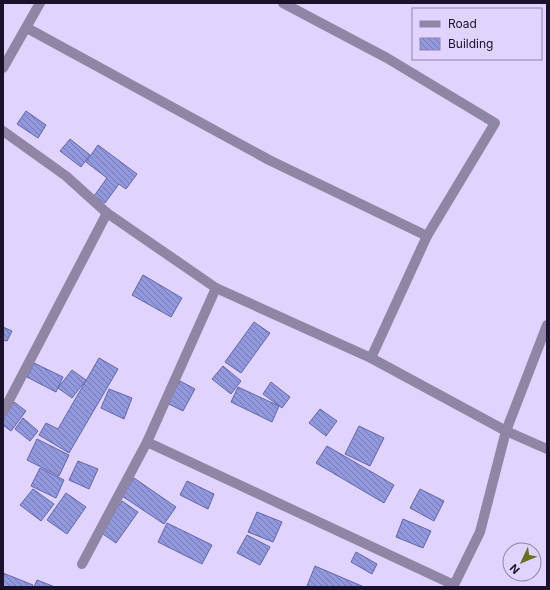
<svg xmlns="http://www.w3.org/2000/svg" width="550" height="590" font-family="Inter,sans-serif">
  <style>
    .building { fill: url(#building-back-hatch); stroke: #6266a8 }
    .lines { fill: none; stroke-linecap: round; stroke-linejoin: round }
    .minor { stroke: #8f85a4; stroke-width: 10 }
  </style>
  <defs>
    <pattern id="building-back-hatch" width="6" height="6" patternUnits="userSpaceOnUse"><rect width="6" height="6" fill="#9298de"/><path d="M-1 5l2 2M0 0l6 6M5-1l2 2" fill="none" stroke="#767bb4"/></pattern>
  </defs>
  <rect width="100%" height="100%" fill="#e1d3ff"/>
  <g class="building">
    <path d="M26 111 46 125 38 138 17 124Z"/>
    <path d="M70 139 90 155 81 167 60 151Z"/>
    <path d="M98 145 137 174 126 189 119 184 105 203 94 196 107 178 86 162Z"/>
    <path d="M143 275 182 298 171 317 132 295Z"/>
    <path d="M254 322 270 333 241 373 225 362Z"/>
    <path d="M3 327 12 331 7 341 3 340Z"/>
    <path d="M99 358 118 369 69 453 39 435 46 423 58 429Z"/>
    <path d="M34 363 63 377 56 392 27 377Z"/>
    <path d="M223 366 241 381 231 394 212 379Z"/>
    <path d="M72 370 86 380 72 398 58 388Z"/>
    <path d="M180 381 195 389 183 411 167 403Z"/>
    <path d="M271 382 290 397 282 408 263 394Z"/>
    <path d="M238 387 279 406 272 422 231 402Z"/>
    <path d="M109 389 132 398 124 419 101 408Z"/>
    <path d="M14 402 26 411 11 431 3 425V418Z"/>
    <path d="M320 409 337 421 326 436 309 423Z"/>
    <path d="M23 418 38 431 30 441 15 429Z"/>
    <path d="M359 426 384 438 370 466 345 454Z"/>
    <path d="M37 439 69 455 59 476 27 460Z"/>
    <path d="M327 446 394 485 384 503 316 463Z"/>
    <path d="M78 461 98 469 89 489 69 480Z"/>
    <path d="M40 468 64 480 56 498 31 486Z"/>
    <path d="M134 478 176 507 164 524 122 496Z"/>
    <path d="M187 481 214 494 208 509 180 495Z"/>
    <path d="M33 489 54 504 41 521 20 505Z"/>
    <path d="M420 489 444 501 434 521 410 508Z"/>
    <path d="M66 493 86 507 67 534 47 520Z"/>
    <path d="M122 501 138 512 116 543 100 532Z"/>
    <path d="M257 512 282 522 273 542 248 532Z"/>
    <path d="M403 519 431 531 423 548 396 537Z"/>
    <path d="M167 523 212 545 202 564 158 542Z"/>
    <path d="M247 535 270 547 260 565 237 553Z"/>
    <path d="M356 552 377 564 372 574 351 562Z"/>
    <path d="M315 566 364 587H309L307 586Z"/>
    <path d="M3 573 33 585 32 587H3Z"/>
    <path d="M37 580 55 587H34Z"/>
  </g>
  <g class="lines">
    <g class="minor">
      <path d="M283 3 387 58 495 123 427 236 371 358"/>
      <path d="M27 28 269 160 427 236"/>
      <path d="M3 68 40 3"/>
      <path d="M3 131 66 176 107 213 216 288 371 358 506 431 547 449"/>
      <path d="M3 412 107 213"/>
      <path d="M147 442 454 585"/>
      <path d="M82 564 147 442 216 288"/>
      <path d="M453 587 480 532 506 431 547 325"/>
    </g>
  </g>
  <rect width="550" height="590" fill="none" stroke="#1b112b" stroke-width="8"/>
  <rect x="412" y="8" width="130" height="52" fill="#e1d3ff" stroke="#9285aa"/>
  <rect x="420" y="21" width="20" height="6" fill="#8f85a4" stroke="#9285aa"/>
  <text x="448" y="28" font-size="12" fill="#1b112b">Road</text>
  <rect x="420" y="38" width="20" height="12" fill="url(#building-back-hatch)" stroke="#9285aa"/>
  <text x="448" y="48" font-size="12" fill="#1b112b">Building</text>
  <g transform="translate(522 562) rotate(226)"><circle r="19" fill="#e1d3ff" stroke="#9285aa"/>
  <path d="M0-3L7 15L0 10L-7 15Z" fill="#637320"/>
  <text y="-6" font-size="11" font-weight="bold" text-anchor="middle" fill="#1b112b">N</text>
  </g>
</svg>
